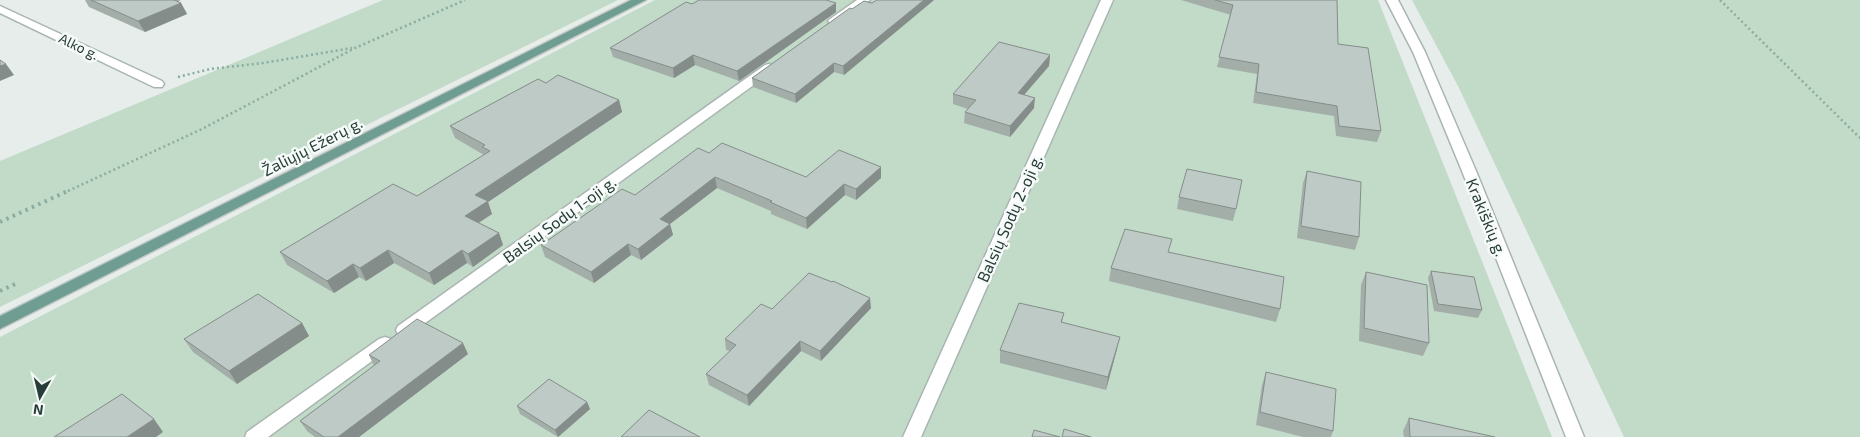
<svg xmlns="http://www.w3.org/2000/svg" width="1860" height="437" font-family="'Exo 2',sans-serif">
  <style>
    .green { fill: #c1dbc8 }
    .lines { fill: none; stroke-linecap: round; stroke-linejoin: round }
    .minor-casing { stroke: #a9b5b1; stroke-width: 3 }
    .major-casing { stroke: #c3c9c7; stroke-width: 3 }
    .path-far1 { stroke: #8aaca1; stroke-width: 2.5; stroke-dasharray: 2 3; stroke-linecap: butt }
    .path { stroke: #8aaca1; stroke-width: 4; stroke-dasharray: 2.5 4.5; stroke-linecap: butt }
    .minor { fill: #fff; fill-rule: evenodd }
    .major { fill: #709d91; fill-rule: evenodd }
    .wall { fill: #a3aea9 }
    .shaded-wall { fill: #858d8a }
    .building { fill: #becac5; stroke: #858d8a }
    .labels { text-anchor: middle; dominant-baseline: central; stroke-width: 5; stroke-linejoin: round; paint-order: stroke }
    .far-street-label { font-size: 14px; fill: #273d37; stroke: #f6faf8 }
    .street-label { font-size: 16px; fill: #273d37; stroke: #f6faf8 }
  </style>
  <rect width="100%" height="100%" fill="#e6edea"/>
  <g class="green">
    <path d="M383 0H618L0 307V161Z"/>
    <path d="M655 0H1378L1552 437H0V337Z"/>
    <path d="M1412 0H1860V437H1624L1458 86Z"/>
  </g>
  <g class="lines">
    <g class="minor-casing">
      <g id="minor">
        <path d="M857 0H870L838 23H830L828 21 830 19Z"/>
        <path d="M1101 0H1113L921 437H903Z"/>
        <path d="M1386 0H1398L1425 52 1476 171 1584 437H1566L1462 171 1413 52Z"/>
        <path d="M0 6 162 81 164 84 162 87H154L0 13Z"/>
        <path d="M769 64 775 68 773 71 410 334 404 336 398 334 396 330 398 326 765 65Z"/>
        <path d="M385 337 391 339 394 343 391 347 268 437H245L247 432 379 339Z"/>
      </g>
    </g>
    <g class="major-casing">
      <path id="major" d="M631 0H646L0 329V316Z"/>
    </g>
    <g class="path-far1">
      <path d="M1720 0 1860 138"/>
      <path d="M178 77 210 69 263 63 352 48"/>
      <path d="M68 191 202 129 355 48 465 0"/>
    </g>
    <g class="path">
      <path d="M0 222 70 190"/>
      <path d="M0 291 15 284"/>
    </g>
    <use href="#minor" class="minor"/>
    <use href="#major" class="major"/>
  </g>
  <g class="wall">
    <path d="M85 0H181L177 2 181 3 187 14 145 32 89 7Z"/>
    <path d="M877 0H934L844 75 834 72 796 103 753 87 752 78 852 9 872 3Z"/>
    <path d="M1181 0H1337L1338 44 1381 131 1377 142 1336 136 1334 116 1253 103 1257 74 1217 67 1231 15Z"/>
    <path d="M706 1 836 12 739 81 695 65 674 78 613 57 610 48Z"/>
    <path d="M1050 55 1049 66 1024 95 1034 108 1010 137 964 123 965 112 968 109 953 104V94Z"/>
    <path d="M546 83 619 100 622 112 488 202 492 214 479 223 499 233 503 245 473 267 467 263 434 285 394 263 366 281 359 277 334 293 287 265 280 252 417 196 484 155 455 138 450 126Z"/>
    <path d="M709 153 806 177 881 167V178L856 200 845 195 807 229 771 214V211L717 188 670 224 673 235 641 260 631 255 594 283 545 257 541 245 635 195Z"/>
    <path d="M1307 171 1359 237 1355 250 1297 238 1303 183Z"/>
    <path d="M1179 197 1236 209 1233 221 1177 209Z"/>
    <path d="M1169 252 1280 309 1276 322 1109 281 1111 268Z"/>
    <path d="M1431 271 1482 310 1478 318 1434 311 1428 278Z"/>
    <path d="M1366 272 1429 343 1423 356 1359 341 1361 285Z"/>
    <path d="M871 308 821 361 801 351 749 406 709 385 706 374 730 351 726 350 725 339 772 309Z"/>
    <path d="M1064 313 1062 322 1117 349 1106 390 1000 363V350Z"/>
    <path d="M302 323 309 336 237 384 193 352 184 339Z"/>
    <path d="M468 354 359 437H315L307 431 300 421 374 366 369 355Z"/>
    <path d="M1266 372 1333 431 1331 437H1303L1256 425 1262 385Z"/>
    <path d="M587 402 590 409 558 437 520 414 517 406Z"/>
    <path d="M1409 418 1495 437H1404L1403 431Z"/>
  </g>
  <g class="shaded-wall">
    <path d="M924 0H934L844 75 843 66Z"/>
    <path d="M181 3 187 14 145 32 138 21Z"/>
    <path d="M836 3V12L739 81 737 71Z"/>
    <path d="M693 55 695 65 674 78 673 68Z"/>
    <path d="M1050 55 1049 66 1017 103 1018 93Z"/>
    <path d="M834 63V72L796 103 795 94Z"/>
    <path d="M6 64 14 75 0 81V66Z"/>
    <path d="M1035 98 1034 108 1010 137V126Z"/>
    <path d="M619 100 622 112 488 202 492 214 470 228 465 216 475 195Z"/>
    <path d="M881 167V178L856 200V189Z"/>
    <path d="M715 177 717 188 670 224 673 235 641 260 638 249 660 219Z"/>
    <path d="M844 184 845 195 807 229 806 218Z"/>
    <path d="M499 233 503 245 473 267 468 254Z"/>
    <path d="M628 244 631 255 594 283 591 272Z"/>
    <path d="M388 250 394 263 366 281 360 268Z"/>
    <path d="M462 250 467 263 434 285 429 273Z"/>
    <path d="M353 264 359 277 334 293 327 281Z"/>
    <path d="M870 298 871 308 821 361 820 351Z"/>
    <path d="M302 323 309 336 237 384 229 371Z"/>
    <path d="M1120 337 1117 349 1106 390 1108 377Z"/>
    <path d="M800 341 801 351 749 406 747 395Z"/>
    <path d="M463 343 468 354 359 437H338Z"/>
    <path d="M587 402 590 409 558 437 555 430Z"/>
    <path d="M154 419 163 432 156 437H127Z"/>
  </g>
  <g class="building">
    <path d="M91 0H174L181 3 138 21Z"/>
    <path d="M699 0H826L836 3 737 71 693 55 673 68 610 48 686 2 692 4Z"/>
    <path d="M877 0H924L843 66 834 63 795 94 752 78 850 8 852 9 864 1 872 3Z"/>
    <path d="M1215 0H1337L1338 44 1368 48 1381 131 1339 126 1337 106 1256 92 1259 64 1219 57 1233 5Z"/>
    <path d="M999 42 1050 55 1018 93 1035 98 1010 126 965 112 976 100 953 94Z"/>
    <path d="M0 60 6 64 0 66Z"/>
    <path d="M558 75 619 100 475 195 488 201 465 216 499 233 468 254 462 250 429 273 388 250 360 268 353 264 327 281 280 252 393 184 417 196 490 151 482 147 485 145 450 126 538 79 546 83Z"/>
    <path d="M722 143 806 177 839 150 881 167 856 189 844 184 806 218 770 202 772 201 715 177 660 219 670 224 638 249 628 244 591 272 541 245 622 189 635 195 698 148 709 153Z"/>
    <path d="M1187 169 1242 180 1236 209 1179 197Z"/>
    <path d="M1307 171 1361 182 1359 237 1301 226Z"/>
    <path d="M1125 229 1172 239 1168 252 1284 277 1280 309 1111 268Z"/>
    <path d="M1431 271 1474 277 1482 310 1438 304Z"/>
    <path d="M1366 272 1427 285 1429 343 1364 328Z"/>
    <path d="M809 273 832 282 833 281 870 298 820 351 800 341 747 395 706 374 736 345 725 339 761 304 772 309Z"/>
    <path d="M258 294 302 323 229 371 184 339Z"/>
    <path d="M1019 303 1064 313 1061 322 1120 337 1108 377 1000 350Z"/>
    <path d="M417 319 463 343 338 437H324L300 421 380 361 369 355Z"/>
    <path d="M1266 372 1336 389 1333 431 1260 412Z"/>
    <path d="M549 379 587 402 555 430 517 406Z"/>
    <path d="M122 394 154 419 127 437H54Z"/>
    <path d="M649 410 700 437H621Z"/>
    <path d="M1409 418 1495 437H1410Z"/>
    <path d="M1064 429 1091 437H1062Z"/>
    <path d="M1034 430 1060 437H1032Z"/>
  </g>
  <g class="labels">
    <g class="far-street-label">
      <text transform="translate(79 46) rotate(26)">Alko g.</text>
    </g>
    <g class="street-label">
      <text transform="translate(312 146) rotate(-27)">Žaliųjų Ežerų g.</text>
      <text transform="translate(1487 217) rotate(68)">Krakiškių g.</text>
      <text transform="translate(1009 218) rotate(-66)">Balsių Sodų 2-oji g.</text>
      <text transform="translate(559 219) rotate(-36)">Balsių Sodų 1-oji g.</text>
    </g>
  </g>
  <g transform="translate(40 397) rotate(188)" stroke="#f6faf8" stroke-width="4" paint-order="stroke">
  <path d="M0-4L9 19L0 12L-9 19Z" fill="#273d37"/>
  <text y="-8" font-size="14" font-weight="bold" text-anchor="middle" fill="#273d37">N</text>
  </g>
</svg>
